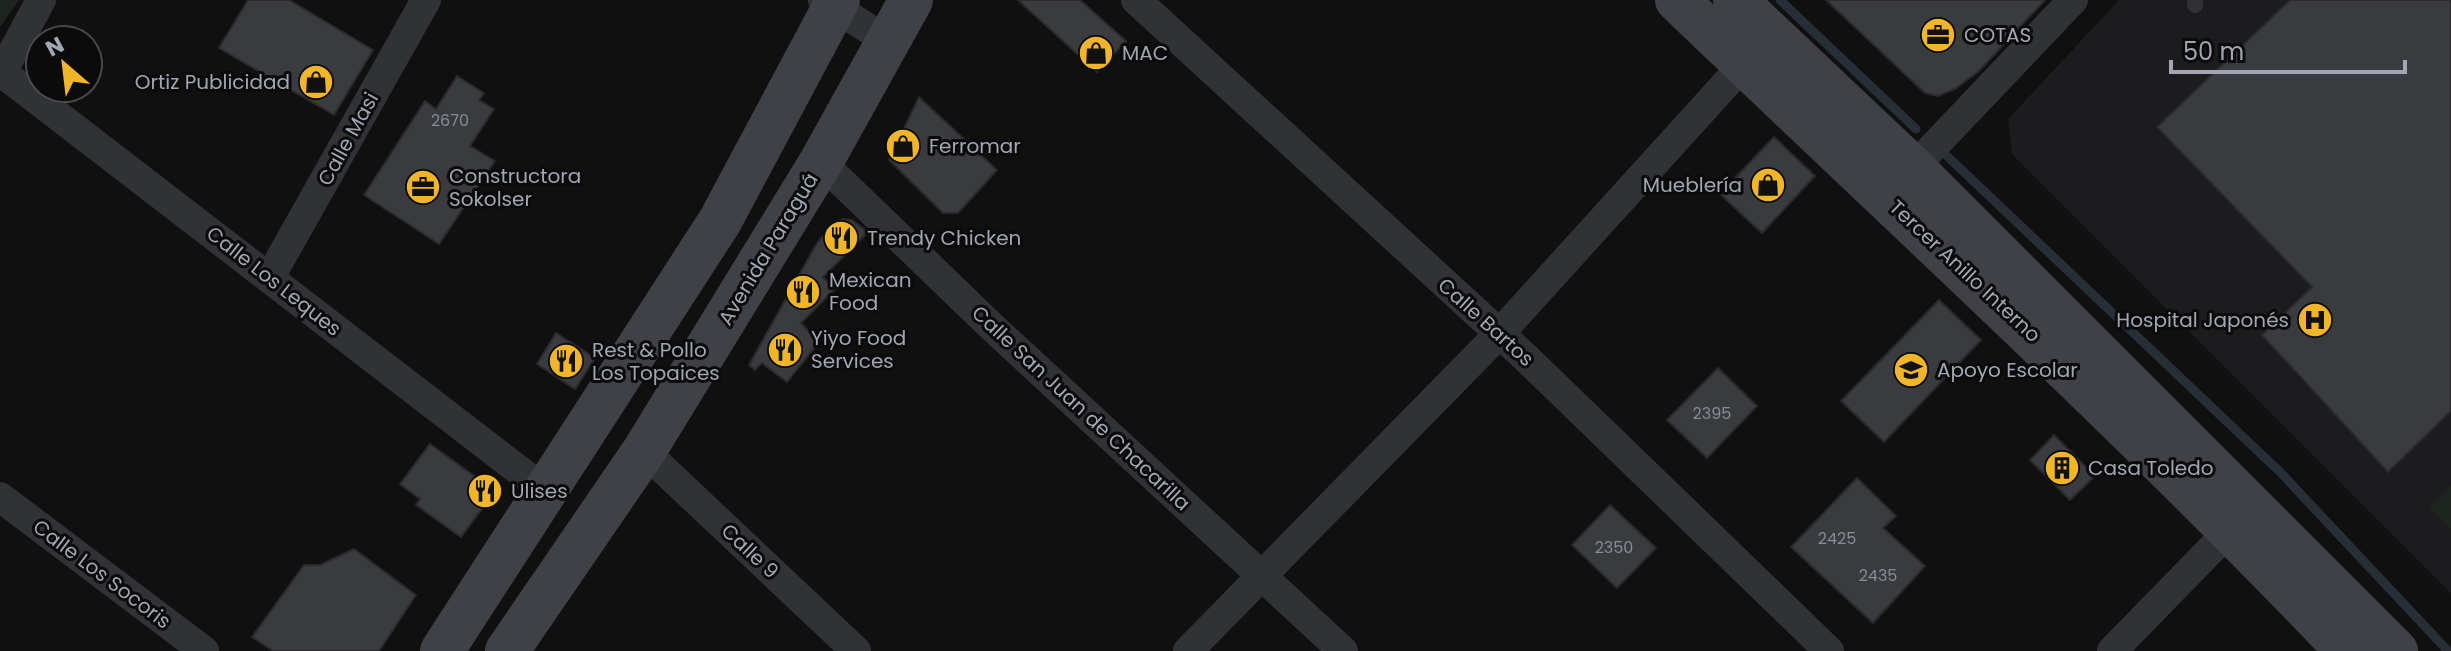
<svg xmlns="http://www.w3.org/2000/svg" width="2451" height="651" font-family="Poppins,sans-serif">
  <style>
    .built { fill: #1c1c1e }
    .green { fill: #1c241d }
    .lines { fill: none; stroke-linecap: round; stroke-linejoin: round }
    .stream { stroke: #272e35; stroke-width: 9 }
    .building { fill: #3a3b3e; stroke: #2a2a2d; stroke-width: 2 }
    .lane { stroke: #313236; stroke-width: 16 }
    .street { stroke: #313236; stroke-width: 30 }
    .secondary { stroke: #3f4146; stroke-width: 44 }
    .labels { text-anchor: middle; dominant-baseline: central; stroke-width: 6; stroke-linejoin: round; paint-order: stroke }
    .number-label { font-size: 16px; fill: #878b95 }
    .poi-label { font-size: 20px; fill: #a1a6b2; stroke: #0b0b0c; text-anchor: start }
    .street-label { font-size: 20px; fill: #a1a6b2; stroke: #0b0b0c }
  </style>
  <rect width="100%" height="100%" fill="#101011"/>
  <path class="built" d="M2119 0H2451V593L2012 154 2008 119Z"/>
  <g class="green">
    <path d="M0 0H19L0 27Z"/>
    <path d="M2451 485V529L2429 507Z"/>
  </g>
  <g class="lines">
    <g class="stream">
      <path d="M1780 0 1916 129"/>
      <path d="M1947 156 2280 472 2448 651"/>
    </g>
  </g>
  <g class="building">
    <path d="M248 0H289L373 50 334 115 219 48Z"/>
    <path d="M1018 0H1080L1126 41 1097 72Z"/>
    <path d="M1826 0H2045L1979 71 1955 89 1938 96 1925 93Z"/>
    <path d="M2290 0H2451V411L2388 472 2262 335 2312 287 2157 127Z"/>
    <path d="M457 76 484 93 479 100 494 109 470 146 495 161 439 244 364 195 425 101 436 109Z"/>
    <path d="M919 97 997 170 958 213H943L889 160Z"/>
    <path d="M1774 137 1815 176 1762 233 1720 194Z"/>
    <path d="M843 219 852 220 868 232 823 277 835 289 801 323 819 342 787 382 762 363 755 370 749 365 817 243 834 223Z"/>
    <path d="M1939 300 1981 340 1884 442 1841 401Z"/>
    <path d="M556 333 595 358 575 389 537 364Z"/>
    <path d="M1718 368 1757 406 1707 458 1667 420Z"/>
    <path d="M2054 435 2095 476 2070 500 2030 460Z"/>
    <path d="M430 444 495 491 461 537 416 505 420 499 400 484Z"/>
    <path d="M1857 478 1896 516 1883 528 1925 566 1873 623 1791 547Z"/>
    <path d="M1610 505 1656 548 1617 588 1572 545Z"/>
    <path d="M354 549 416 595 379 651H273L252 637 304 565H320Z"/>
  </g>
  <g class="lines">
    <path class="lane" d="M2195 0V5"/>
    <g class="street">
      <path d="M823 0 888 41"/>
      <path d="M1136 0 1524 356 1829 651"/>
      <path d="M0 71 547 492"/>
      <path d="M0 76 41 0"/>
      <path d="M821 162 990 325 1343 651"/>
      <path d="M1913 168 2073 0"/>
      <path d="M270 277 426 0"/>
      <path d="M644 451 856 651"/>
      <path d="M0 497 204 651"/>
      <path d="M1188 651 1499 334 1744 64"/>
      <path d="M2112 651 2231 529"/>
    </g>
    <g class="secondary">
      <path d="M1677 0C1902 216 2132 425 2347 651"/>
      <path d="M1735 0 1913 168 2396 651"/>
      <path d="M442 651 720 221 838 0"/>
      <path d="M507 651 644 451 821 162 911 0"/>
    </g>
  </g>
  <defs>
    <g id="office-disc" transform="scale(1.8)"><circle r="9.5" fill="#f0b529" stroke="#0b0b0c"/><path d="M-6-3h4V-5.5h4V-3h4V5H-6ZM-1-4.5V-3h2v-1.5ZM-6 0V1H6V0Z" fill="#111"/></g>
    <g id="shop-disc" transform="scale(1.8)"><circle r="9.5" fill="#f0b529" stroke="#0b0b0c"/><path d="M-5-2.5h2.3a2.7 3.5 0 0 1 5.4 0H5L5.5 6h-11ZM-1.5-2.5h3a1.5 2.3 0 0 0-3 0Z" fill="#111"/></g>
    <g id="restaurant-disc" transform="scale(1.8)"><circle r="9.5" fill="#f0b529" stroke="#0b0b0c"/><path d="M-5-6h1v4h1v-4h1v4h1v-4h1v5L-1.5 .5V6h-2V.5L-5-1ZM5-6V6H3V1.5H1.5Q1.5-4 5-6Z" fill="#111"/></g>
    <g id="hospital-disc" transform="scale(1.8)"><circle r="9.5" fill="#f0b529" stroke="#0b0b0c"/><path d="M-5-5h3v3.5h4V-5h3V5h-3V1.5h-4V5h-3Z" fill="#111"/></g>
    <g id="school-disc" transform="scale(1.8)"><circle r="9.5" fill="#f0b529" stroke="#0b0b0c"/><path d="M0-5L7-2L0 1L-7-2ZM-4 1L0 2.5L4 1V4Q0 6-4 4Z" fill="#111"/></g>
    <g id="building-disc" transform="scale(1.8)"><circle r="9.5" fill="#f0b529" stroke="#0b0b0c"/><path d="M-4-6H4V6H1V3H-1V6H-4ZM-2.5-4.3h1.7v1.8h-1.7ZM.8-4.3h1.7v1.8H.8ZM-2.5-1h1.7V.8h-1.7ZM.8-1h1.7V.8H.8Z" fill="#111"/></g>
  </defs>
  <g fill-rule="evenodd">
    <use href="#office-disc" x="1938" y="35"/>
    <use href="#shop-disc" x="1096" y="53"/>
    <use href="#shop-disc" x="316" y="82"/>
    <use href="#shop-disc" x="903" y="146"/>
    <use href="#shop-disc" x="1768" y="185"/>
    <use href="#office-disc" x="423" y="187"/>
    <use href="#restaurant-disc" x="841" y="238"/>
    <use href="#restaurant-disc" x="803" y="292"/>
    <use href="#hospital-disc" x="2315" y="320"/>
    <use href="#restaurant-disc" x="785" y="350"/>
    <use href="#restaurant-disc" x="566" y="361"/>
    <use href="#school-disc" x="1911" y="370"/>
    <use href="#building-disc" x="2062" y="468"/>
    <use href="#restaurant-disc" x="485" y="491"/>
  </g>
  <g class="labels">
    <g class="number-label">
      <text x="450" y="120">2670</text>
      <text x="1712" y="413">2395</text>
      <text x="1837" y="538">2425</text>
      <text x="1614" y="547">2350</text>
      <text x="1878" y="575">2435</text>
    </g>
    <g class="poi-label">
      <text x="1964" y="35">COTAS</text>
      <text x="1122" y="53">MAC</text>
      <text x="290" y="82" text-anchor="end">Ortiz Publicidad</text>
      <text x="929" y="146">Ferromar</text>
      <text x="449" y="176">Constructora<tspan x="449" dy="23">Sokolser</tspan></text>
      <text x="1742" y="185" text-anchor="end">Mueblería</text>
      <text x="867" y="238">Trendy Chicken</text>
      <text x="829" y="280">Mexican<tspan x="829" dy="23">Food</tspan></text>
      <text x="2289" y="320" text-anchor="end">Hospital Japonés</text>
      <text x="811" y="338">Yiyo Food<tspan x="811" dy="23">Services</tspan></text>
      <text x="592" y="350">Rest &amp; Pollo<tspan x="592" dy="23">Los Topaices</tspan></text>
      <text x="1937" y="370">Apoyo Escolar</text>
      <text x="2088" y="468">Casa Toledo</text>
      <text x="511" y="491">Ulises</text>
    </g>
    <g class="street-label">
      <text transform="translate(348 139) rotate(-61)">Calle Masi</text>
      <text transform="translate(768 249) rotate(-59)">Avenida Paraguá</text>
      <text transform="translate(1965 271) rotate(43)">Tercer Anillo Interno</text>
      <text transform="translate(274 281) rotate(38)">Calle Los Leques</text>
      <text transform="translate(1486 322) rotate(42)">Calle Bartos</text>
      <text transform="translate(1081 408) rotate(43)">Calle San Juan de Chacarilla</text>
      <text transform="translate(750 551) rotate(43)">Calle 9</text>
      <text transform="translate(102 574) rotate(37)">Calle Los Socoris</text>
    </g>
  </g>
  <g transform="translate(64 64) rotate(332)"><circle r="38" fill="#0b0b0c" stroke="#47494e" stroke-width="2"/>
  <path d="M0-6L14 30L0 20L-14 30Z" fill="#f0b529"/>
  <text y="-12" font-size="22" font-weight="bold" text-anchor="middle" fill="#a1a6b2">N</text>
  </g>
  <path d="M2171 60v12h234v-12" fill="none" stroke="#a1a6b2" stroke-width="4"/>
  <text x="2183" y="60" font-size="24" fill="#a1a6b2" stroke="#0b0b0c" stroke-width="6" paint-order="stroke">50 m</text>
</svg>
